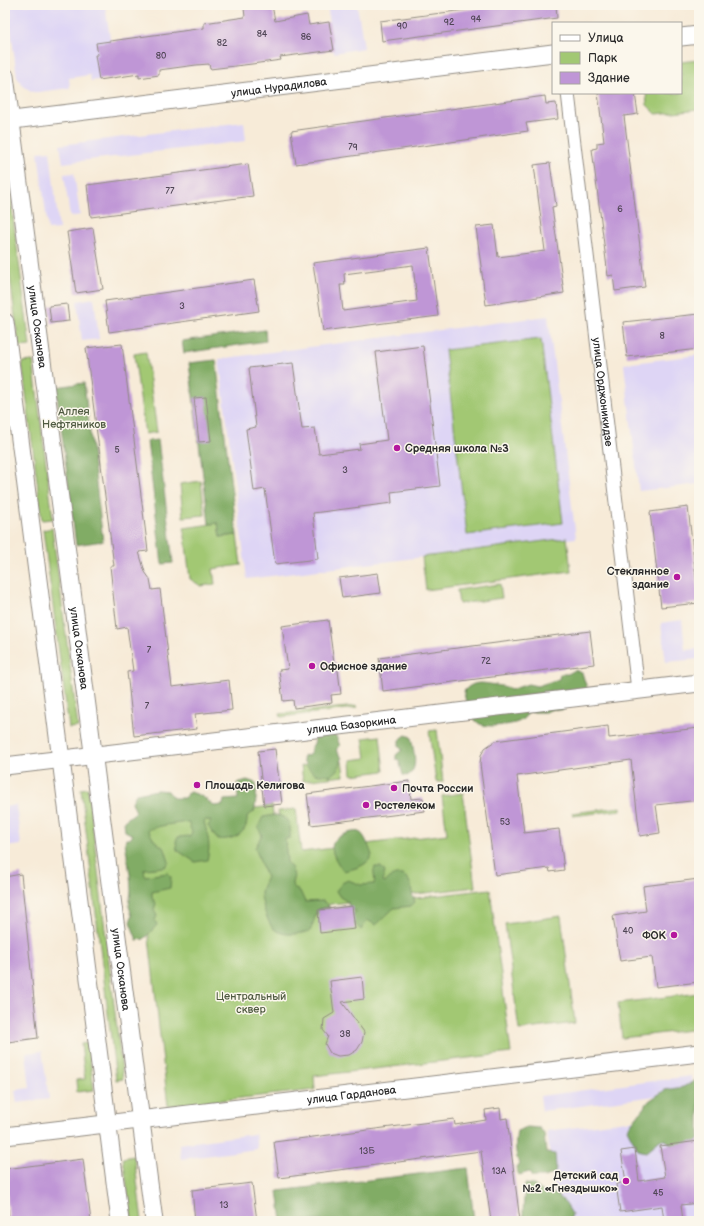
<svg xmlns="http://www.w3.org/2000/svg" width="704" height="1226" font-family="'Balsamiq Sans',sans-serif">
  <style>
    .built { fill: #ded5f5 }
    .green { fill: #a2c873; stroke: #667a4f }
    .forest { fill: #81ac65; stroke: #566c48 }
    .building { fill: #bf96d6; fill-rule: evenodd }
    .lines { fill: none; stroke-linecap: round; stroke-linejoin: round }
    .minor-casing { stroke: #918b82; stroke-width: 15 }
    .tertiary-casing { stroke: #918b82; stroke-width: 19 }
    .minor { stroke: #fff; stroke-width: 13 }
    .tertiary { stroke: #fff; stroke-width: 17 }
    .poi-dot { fill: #b5179e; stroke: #fbf7ec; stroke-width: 1.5 }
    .labels { text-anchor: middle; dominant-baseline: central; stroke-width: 3; stroke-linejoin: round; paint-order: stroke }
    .number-label { font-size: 9px; fill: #504656 }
    .street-label { font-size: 11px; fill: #2b2b2b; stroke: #fbf7ec }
    .park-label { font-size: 11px; fill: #4f5a41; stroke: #fbf7ec }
    .poi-label { font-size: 11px; font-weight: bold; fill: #2b2b2b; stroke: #fbf7ec; text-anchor: start }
  </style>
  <rect width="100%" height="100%" fill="#fbf7ec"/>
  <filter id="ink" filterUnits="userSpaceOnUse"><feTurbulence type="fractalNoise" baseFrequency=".025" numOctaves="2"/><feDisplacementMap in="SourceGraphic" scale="8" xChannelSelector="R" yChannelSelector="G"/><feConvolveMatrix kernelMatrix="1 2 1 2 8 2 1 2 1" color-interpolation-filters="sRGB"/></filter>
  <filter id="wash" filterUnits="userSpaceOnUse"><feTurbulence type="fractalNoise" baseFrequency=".012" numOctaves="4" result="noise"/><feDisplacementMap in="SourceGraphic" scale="16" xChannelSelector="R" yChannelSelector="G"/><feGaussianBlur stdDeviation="0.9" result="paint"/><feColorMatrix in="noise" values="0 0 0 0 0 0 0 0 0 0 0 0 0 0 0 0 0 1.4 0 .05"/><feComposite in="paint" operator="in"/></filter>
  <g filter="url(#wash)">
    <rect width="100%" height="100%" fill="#f7ebd8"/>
    <g class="built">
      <path d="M16 5H105L116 77 91 81 90 75 69 78 70 88 38 92H33L23 86 17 77 8 7Z"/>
      <path d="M327 5H357L364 48 334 53Z"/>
      <path d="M244 122 246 141 63 163 60 145Z"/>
      <path d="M50 151 59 229 48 230 38 152Z"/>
      <path d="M74 173 80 215 70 217 64 174Z"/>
      <path d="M94 298 99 339 82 341 77 301Z"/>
      <path d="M548 316 576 538 247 579 219 359Z"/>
      <path d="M699 355V484L639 491 624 364Z"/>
      <path d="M682 620 685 650 699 649V659L666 662 661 623Z"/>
      <path d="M16 805 21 845 5 847V807Z"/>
      <path d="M42 1051 49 1099 17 1103 15 1090 30 1088 26 1053Z"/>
      <path d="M691 1076 693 1091 542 1111 540 1096Z"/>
      <path d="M699 1112V1221H558L547 1131Z"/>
      <path d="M255 1134 257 1149 181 1159 179 1144Z"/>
    </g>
    <g class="green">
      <path d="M699 60V109L656 114 647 105 646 93H681V62Z"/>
      <path d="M5 156 30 346 19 347 5 238Z"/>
      <path d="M541 339 563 523 467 535 445 350Z"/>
      <path d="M146 352 157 432 145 434 134 354Z"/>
      <path d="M33 361 53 519 42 520 22 362Z"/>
      <path d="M201 481 205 515 183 517 180 484Z"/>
      <path d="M218 523 220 537 237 535 241 565 213 569 215 584 201 586 190 579 184 528Z"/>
      <path d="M52 528 78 727 69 728 43 530Z"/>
      <path d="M567 538 571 571 426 590 422 557Z"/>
      <path d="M500 584 502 598 459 604 457 590Z"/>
      <path d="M357 706V708L281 717 280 714Z"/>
      <path d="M437 730 443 782H436L429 731Z"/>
      <path d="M380 736 384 771 352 775 351 760 366 758 363 738Z"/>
      <path d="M342 761 344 776 303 781 301 766Z"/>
      <path d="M88 788 123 1079 116 1080 81 789Z"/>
      <path d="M463 793 475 887 290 909 278 811 296 809 301 852 447 834 442 796Z"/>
      <path d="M272 806 285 914 490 889 511 1053 314 1076 315 1090 168 1106 136 823Z"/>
      <path d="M621 807V810L573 816 572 813Z"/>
      <path d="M561 916 575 1023 519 1030 505 924Z"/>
      <path d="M699 993V1029L622 1038 618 1003Z"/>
      <path d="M88 1043 94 1090 77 1092 76 1080 85 1079 81 1044Z"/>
      <path d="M134 1156 142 1221H132L123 1158Z"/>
    </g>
    <g class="forest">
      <path d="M265 330 266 341 184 353 182 341Z"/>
      <path d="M216 360 237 535 220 537 218 523 209 524 189 363Z"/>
      <path d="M84 383 103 541 76 545 56 387Z"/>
      <path d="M158 440 173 563 162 564 147 441Z"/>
      <path d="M575 670 582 673 588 691 572 698 562 710 553 709 545 712H529C526 716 523 720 518 722 511 725 487 728 480 724 470 719 465 702 464 691 474 680 483 683 496 685 503 687 505 685 510 690L528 684 537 686 559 679 560 674H568Z"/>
      <path d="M332 733 336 736 340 746 336 750 342 758C341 767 337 770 330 776 326 773 325 775 320 775 313 775 306 766 303 760L304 755 307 756 310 754 311 748 315 742 313 734Z"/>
      <path d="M406 735 411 737C413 749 420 769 407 776L403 775 399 760 396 759V755L402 750 399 746V740Z"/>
      <path d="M247 780 256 783C257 791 256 804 254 812L247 816C249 834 232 841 217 839L208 826 211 821 206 820 204 822C208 835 211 846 207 860L195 862 177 850 176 841 178 837 190 836 192 832 188 822C173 824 161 825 148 830L154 840 165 849 169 862 165 867 144 869 145 876 168 873 171 877 170 888 152 892V898L156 903 154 910 157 916 155 920 157 925 144 939 137 940 130 922 132 916 129 906 131 891 130 874 125 842 126 839H130L133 835 125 831 124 821 136 812 132 802 136 794 157 790 168 791 173 798H184L189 792C200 794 206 799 214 806L223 805 224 800 238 799 237 783Z"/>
      <path d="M275 815C290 817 291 825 290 838L285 839 287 862 292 869 294 876 292 883 293 888 300 891 305 902 323 901 330 907 319 909C314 916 314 923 310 931 299 934 284 937 274 929 268 925 261 901 261 894 261 888 265 882 267 877 261 868 260 858 255 848L262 835 258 827 263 817Z"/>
      <path d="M352 832C354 832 356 831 359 832 365 834 370 850 372 855 368 866 354 869 343 871 330 852 324 839 352 832Z"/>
      <path d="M375 867H381L385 872 382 882 385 883C393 872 407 871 411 886 412 892 412 896 415 902L411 906 394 908 376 925 367 920 361 930 350 919 356 911 350 909 348 902 340 897 336 891 342 883 348 880 361 885 374 884C376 878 372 873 375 867Z"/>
      <path d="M698 1079H699V1139L680 1154 666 1140H660L646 1152 638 1150 627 1129 649 1101 665 1090 683 1087Z"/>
      <path d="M527 1127 540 1128 544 1134 546 1153 555 1154 556 1167 555 1173 545 1177H532L529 1172 519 1175 516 1168 519 1164C515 1154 515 1142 517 1131Z"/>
      <path d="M468 1168 474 1221H282L278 1191Z"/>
      <path d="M525 1184 534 1185 546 1194C559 1190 566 1204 572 1214L570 1221H524L523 1213Z"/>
    </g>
    <g id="blocks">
      <g class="building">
        <path d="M266 5H272L275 21 307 15 309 25 329 22 334 50 280 57 281 60 252 64 210 69 209 64 196 65 159 70V75L139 78V74L99 80 95 55H98L96 43 204 28V23L245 17 244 8Z"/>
        <path d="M503 5H556L557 18 382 41 380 21Z"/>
        <path d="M598 93H635L638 114 624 116 645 287 615 291 613 275 608 276 592 149 597 148V143L604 142Z"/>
        <path d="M545 96 546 104 556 103 558 119 526 123 528 131 296 164 291 131Z"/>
        <path d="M550 163 556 206 552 207 564 293 486 305 476 227 494 225 498 257 545 251 534 165Z"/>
        <path d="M248 164 253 196 91 217 87 185Z"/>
        <path d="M93 228 103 289 76 293 67 232Z"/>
        <path d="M429 248 438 316 323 331 313 263ZM413 265 417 301 343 311 340 285H345L344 274Z"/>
        <path d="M254 280 259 311 109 332 105 301Z"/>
        <path d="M67 304 69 321 51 323 49 306Z"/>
        <path d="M699 314V349L627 357 623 322Z"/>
        <path d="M122 344 148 551 139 552 145 572 150 579 152 590 160 589 172 687 229 680 232 710 195 714 197 729 134 736 127 672 133 671 127 627 117 629 110 566H114L86 348Z"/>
        <path d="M423 346 440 486 391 492 392 503 313 513 318 559 275 564 265 489 254 491 246 429 256 427 249 368 293 363 302 429 315 428 319 454 360 449 359 444 387 440 376 352Z"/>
        <path d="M206 397 211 441 199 442 194 398Z"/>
        <path d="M688 507 699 603 661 607 650 512Z"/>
        <path d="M378 573 381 593 342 598 339 578Z"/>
        <path d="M328 620 334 663H337L341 694 331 695 332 703 294 708 293 700 283 701 279 670 288 669 282 626Z"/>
        <path d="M590 631 594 664 383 691 379 658Z"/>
        <path d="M608 726 609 738 699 728V800L656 805 660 833 640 836 631 760 517 776 524 833 559 829 564 870 550 872 549 868 495 875 480 764 481 755 485 748 495 741Z"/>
        <path d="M275 749 282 804 264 806 258 751Z"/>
        <path d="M409 781 411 799 423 798 425 811 311 825 307 794Z"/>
        <path d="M21 874 38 1038 8 1042 5 1014V877Z"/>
        <path d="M699 879V982L656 987 652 957 620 961 613 916 646 911 643 886Z"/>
        <path d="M352 906 355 929 320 933 318 910Z"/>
        <path d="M362 977 364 999 342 1002 364 1032 362 1042 357 1050 349 1055 338 1056 330 1053 325 1044 328 1036 323 1030 324 1019 334 1013 330 981Z"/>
        <path d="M500 1108 501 1119 507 1118 520 1221H491L481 1151 279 1178 274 1142 454 1119 455 1125 486 1120 485 1110Z"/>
        <path d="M699 1141V1203L681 1205 683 1221H664L662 1206 620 1212 616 1184 626 1182 621 1151 635 1149 639 1181 665 1177 660 1146Z"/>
        <path d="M83 1159 91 1221H9L5 1169Z"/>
        <path d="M252 1183 257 1221H195L192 1190Z"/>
      </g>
    </g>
  </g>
  <g filter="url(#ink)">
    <use href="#blocks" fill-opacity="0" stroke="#918b82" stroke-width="1"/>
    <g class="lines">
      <g class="minor-casing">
        <g id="minor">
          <path id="s1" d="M568 93 638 690"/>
        </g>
      </g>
      <g class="tertiary-casing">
        <g id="tertiary">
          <path d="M681 37 699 35"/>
          <path id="s2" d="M5 76 154 1221"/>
          <path id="s3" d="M5 121 553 53"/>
          <path d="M5 322 120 1221"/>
          <path id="s4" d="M5 766 699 683"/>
          <path id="s5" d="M5 1136 699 1053"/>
        </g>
      </g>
      <use href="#minor" class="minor"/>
      <use href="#tertiary" class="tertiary"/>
    </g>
  </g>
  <g class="poi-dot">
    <circle cx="397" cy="448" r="4"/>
    <circle cx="677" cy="577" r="4"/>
    <circle cx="312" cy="666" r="4"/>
    <circle cx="197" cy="785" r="4"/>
    <circle cx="394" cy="788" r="4"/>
    <circle cx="366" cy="805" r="4"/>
    <circle cx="674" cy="935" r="4"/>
    <circle cx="626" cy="1181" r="4"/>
  </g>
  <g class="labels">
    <g class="number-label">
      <text x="476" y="19">94</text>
      <text x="449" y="22">92</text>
      <text x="402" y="26">90</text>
      <text x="262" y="34">84</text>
      <text x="306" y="37">86</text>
      <text x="222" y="43">82</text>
      <text x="161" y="56">80</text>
      <text x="353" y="147">79</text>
      <text x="170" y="191">77</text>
      <text x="620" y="209">6</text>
      <text x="182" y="306">3</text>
      <text x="662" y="336">8</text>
      <text x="117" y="450">5</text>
      <text x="345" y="470">3</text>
      <text x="149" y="650">7</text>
      <text x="486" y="661">72</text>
      <text x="147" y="706">7</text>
      <text x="505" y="822">53</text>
      <text x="628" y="931">40</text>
      <text x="345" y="1034">38</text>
      <text x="367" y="1151">13Б</text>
      <text x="499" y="1171">13А</text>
      <text x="658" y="1193">45</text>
      <text x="224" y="1205">13</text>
    </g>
    <g class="street-label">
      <text stroke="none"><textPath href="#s3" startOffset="276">улица Нурадилова</textPath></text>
      <text stroke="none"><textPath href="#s2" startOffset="253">улица Осканова</textPath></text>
      <text stroke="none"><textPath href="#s1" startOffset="301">улица Орджоникидзе</textPath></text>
      <text stroke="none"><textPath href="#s2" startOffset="577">улица Осканова</textPath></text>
      <text stroke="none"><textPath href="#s4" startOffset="349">улица Базоркина</textPath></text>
      <text stroke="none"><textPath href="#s2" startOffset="901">улица Осканова</textPath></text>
      <text stroke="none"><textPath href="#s5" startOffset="349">улица Гарданова</textPath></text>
    </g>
    <g class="park-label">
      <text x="74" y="411">Аллея<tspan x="74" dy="13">Нефтяников</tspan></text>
      <text x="251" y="996">Центральный<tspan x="251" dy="13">сквер</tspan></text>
    </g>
    <g class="poi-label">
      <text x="405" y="448">Средняя школа №3</text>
      <text x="669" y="571" text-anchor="end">Стеклянное<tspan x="669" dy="13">здание</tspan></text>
      <text x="320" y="666">Офисное здание</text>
      <text x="205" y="785">Площадь Келигова</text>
      <text x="402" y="788">Почта России</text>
      <text x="374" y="805">Ростелеком</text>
      <text x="666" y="935" text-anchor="end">ФОК</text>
      <text x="618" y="1175" text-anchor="end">Детский сад<tspan x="618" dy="13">№2 «Гнездышко»</tspan></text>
    </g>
  </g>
  <rect width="704" height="1226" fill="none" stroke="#fbf7ec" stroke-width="20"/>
  <rect x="552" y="22" width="130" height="72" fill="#fbf7ec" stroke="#a8a59f"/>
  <rect x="560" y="35" width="20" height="6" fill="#ffffff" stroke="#a8a59f"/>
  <text x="588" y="42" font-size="12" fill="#2b2b2b">Улица</text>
  <rect x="560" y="52" width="20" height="12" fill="#a2c873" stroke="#a8a59f"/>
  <text x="588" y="62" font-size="12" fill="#2b2b2b">Парк</text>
  <rect x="560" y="72" width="20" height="12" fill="#bf96d6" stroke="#a8a59f"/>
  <text x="588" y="82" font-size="12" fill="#2b2b2b">Здание</text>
</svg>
